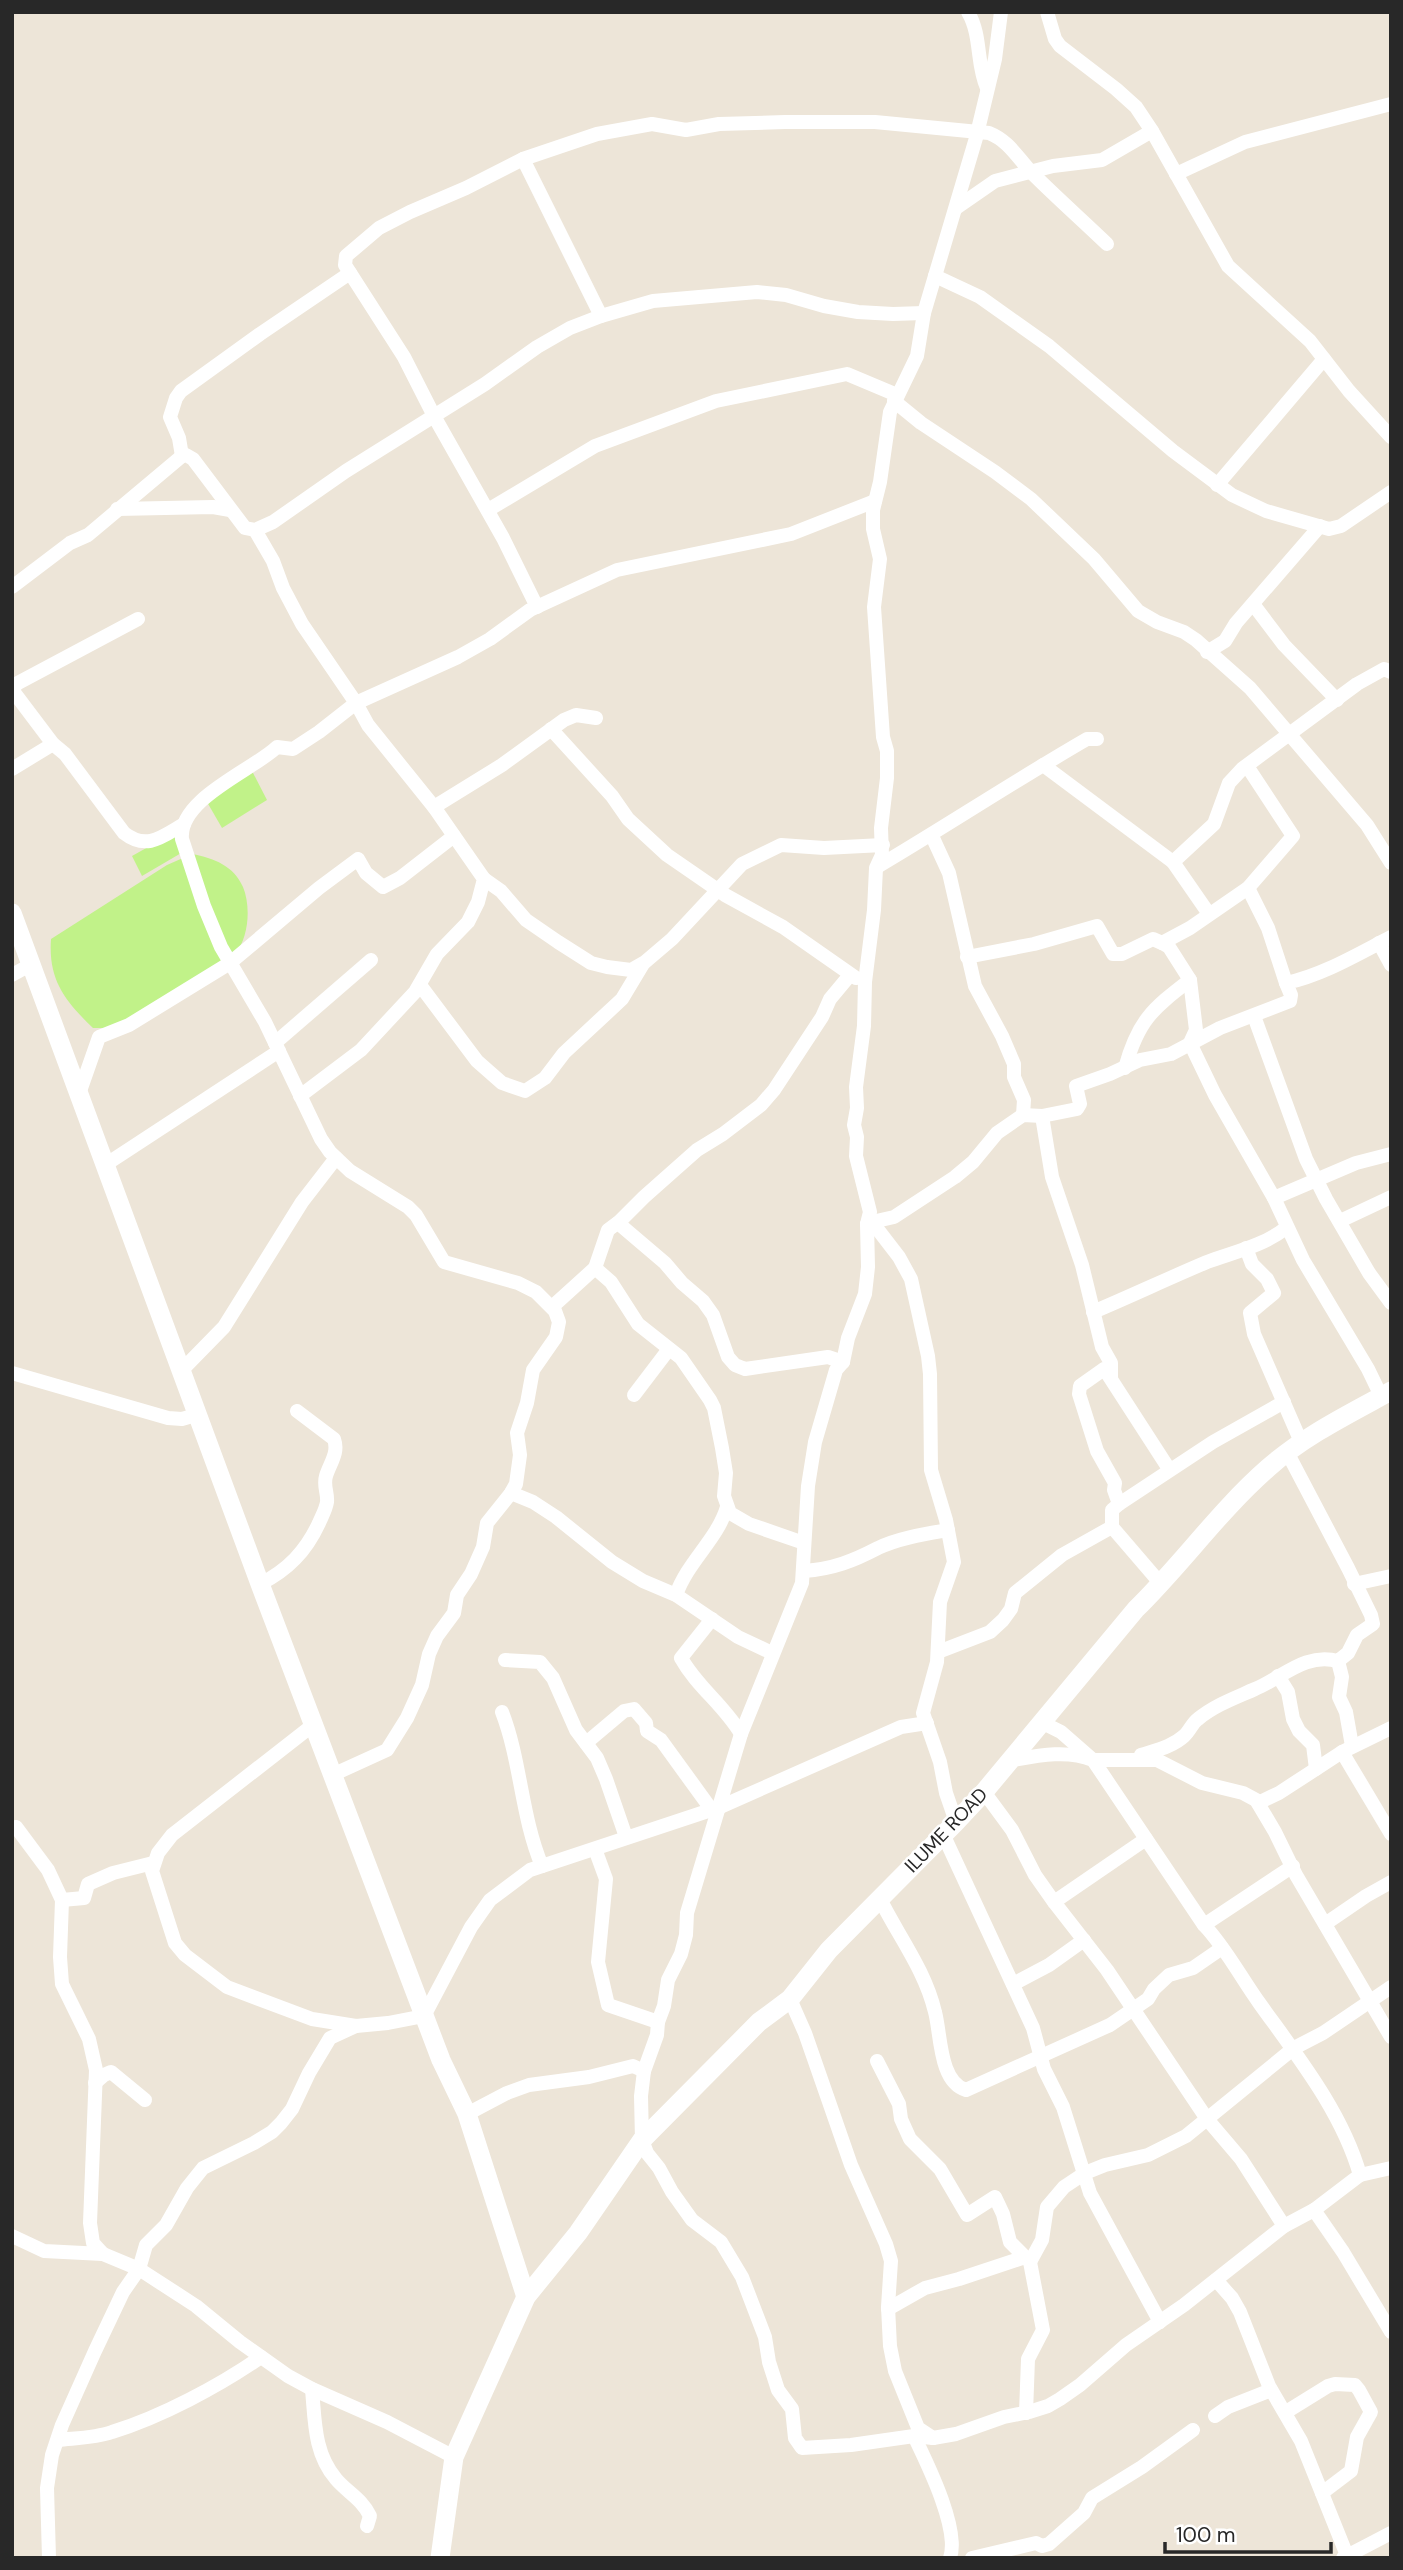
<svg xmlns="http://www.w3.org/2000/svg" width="1403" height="2570" font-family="'DM Sans',sans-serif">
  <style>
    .pitch { fill: #c1f289 }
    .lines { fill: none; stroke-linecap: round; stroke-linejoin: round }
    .street { stroke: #fff; stroke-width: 14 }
    .secondary { stroke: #fff; stroke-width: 19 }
    .labels { text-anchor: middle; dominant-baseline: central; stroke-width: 5; stroke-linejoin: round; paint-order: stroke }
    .street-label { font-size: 19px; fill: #282828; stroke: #fff }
  </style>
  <rect width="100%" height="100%" fill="#ede5d8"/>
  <g class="pitch">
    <path d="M252 771 267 800 222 828 207 802Z"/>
    <path d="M173 833 183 852 142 876 132 856Z"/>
    <path d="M192 854C214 858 234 866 243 887 251 906 249 938 235 954 229 961 215 966 207 971 178 989 149 1007 120 1025L108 1028H93C65 1001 48 980 51 939L167 865Z"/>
  </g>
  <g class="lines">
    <g class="street">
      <path d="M968 12C982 36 976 64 987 88"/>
      <path d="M1047 12 1055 39 1060 46 1116 89 1136 107 1152 131 1228 266 1310 341 1349 391 1391 437"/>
      <path d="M523 159 601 316"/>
      <path d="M1176 174 1245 142 1391 104"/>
      <path d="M956 208 995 181 1053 166 1102 160 1152 131"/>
      <path d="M935 276 980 297 1049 346 1173 451 1232 495 1266 511 1329 529 1341 526 1391 492"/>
      <path d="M894 401 921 423 995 472 1031 499 1094 559 1138 611 1157 622 1184 632 1196 640 1250 688 1367 825 1391 863"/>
      <path d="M182 456 179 438 170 417 176 398 181 391 260 334 350 273"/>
      <path d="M1217 485 1324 359"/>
      <path d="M117 509 213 507 230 510"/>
      <path d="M488 510 595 446 716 401 847 374 897 395"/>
      <path d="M255 530 273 561 283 588 302 624 356 703 368 725 434 807 484 879 478 902 468 922 437 954 415 992 361 1050 300 1096"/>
      <path d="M12 587 70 543 88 535 182 456 186 455 193 459 245 528 255 530 273 522 346 471 485 384 537 347 570 328 601 316 653 301 757 292 786 295 824 306 858 312 893 314 924 313"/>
      <path d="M1253 604 1284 645 1337 700"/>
      <path d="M537 607 503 538 434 416 404 357 345 265 346 256 379 228 410 212 466 188 523 159 597 134 652 124 686 130 719 124 785 122H875L989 133C1009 141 1017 157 1032 173 1056 197 1082 220 1107 244"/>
      <path d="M138 619 16 684 13 691 53 744 65 754 124 833C147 851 163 836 184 824"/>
      <path d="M1207 652 1225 641 1236 623 1320 526"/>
      <path d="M551 729 612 796 628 819 667 855 725 895 783 927 856 978"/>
      <path d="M1043 765 1173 862 1209 914"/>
      <path d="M1247 766 1293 836 1248 888 1190 928 1162 943 1169 947 1190 980 1196 1030 1190 1043 1215 1095 1274 1198 1303 1260 1368 1369 1381 1396"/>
      <path d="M12 769 53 744"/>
      <path d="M434 807 502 765 564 720 576 715 596 718"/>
      <path d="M932 836 949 873 975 986 1002 1036 1014 1064V1077L1024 1100 1023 1115"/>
      <path d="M1173 862 1214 824 1229 783 1242 769 1357 684 1384 669 1391 672"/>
      <path d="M877 867C948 825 1016 780 1087 739H1097"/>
      <path d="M484 879 501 891 526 920 558 942 591 963 607 967 631 970 645 962 672 939 742 864 781 845 824 848 883 845"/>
      <path d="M1248 888 1268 928 1286 983"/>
      <path d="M1379 943 1391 965"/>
      <path d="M967 957 1034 944 1097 926 1113 954H1122L1153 939 1162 943"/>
      <path d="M12 975 30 965"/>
      <path d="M420 985 477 1061 502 1083 525 1091 545 1078 564 1053 622 999 643 964"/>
      <path d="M1254 1016 1306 1159 1326 1199 1369 1273 1391 1303"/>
      <path d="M275 1043 371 960"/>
      <path d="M1125 1068C1138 1021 1152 1009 1190 980"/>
      <path d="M79 1094 99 1037 129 1025 230 963 319 888 358 859 366 873 383 887 400 878 454 836"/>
      <path d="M1042 1116 1052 1177 1082 1265 1102 1347 1111 1363V1377"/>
      <path d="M105 1165 279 1051"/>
      <path d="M1274 1198 1356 1163 1391 1154"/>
      <path d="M1340 1221 1391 1197"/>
      <path d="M872 1222 894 1217 955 1177 973 1162 997 1133 1023 1115 1042 1116 1077 1109 1080 1104 1076 1086 1110 1074 1140 1060 1171 1054 1220 1028 1290 1001 1291 995 1286 983C1323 975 1358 954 1391 937"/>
      <path d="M618 1223 665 1263 682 1283 703 1301 713 1315 728 1357 735 1365 745 1369 828 1357 843 1362"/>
      <path d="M867 1224 872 1222 899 1257 911 1279 928 1356 930 1374 931 1470 946 1520 954 1562 940 1602 937 1662 923 1713 940 1762 946 1793 956 1822"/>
      <path d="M1246 1248 1252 1264 1267 1279 1274 1293 1250 1313 1254 1334 1301 1442"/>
      <path d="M595 1268 611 1282 638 1324 681 1358 710 1400 714 1408 722 1448 726 1473 724 1496 730 1513 749 1524 804 1543"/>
      <path d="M552 1307 595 1268 608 1230 620 1221 644 1197 697 1150 723 1134 761 1105 774 1090 822 1017 830 999 850 975"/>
      <path d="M1093 1312C1131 1296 1169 1278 1207 1262 1234 1252 1263 1246 1286 1228V1225"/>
      <path d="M182 1370 224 1327 302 1202 336 1158"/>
      <path d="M1105 1370 1169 1469"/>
      <path d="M12 1373 168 1418 182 1419 199 1414"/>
      <path d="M1111 1377 1104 1369 1080 1386 1079 1394 1097 1451 1115 1483 1114 1490 1119 1504 1112 1510V1527L1161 1584"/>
      <path d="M634 1395 669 1349"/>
      <path d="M511 1493 533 1502 556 1517 612 1562 643 1581 676 1595 738 1637 772 1653"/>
      <path d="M1119 1504 1213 1442 1284 1402"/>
      <path d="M804 1571C833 1569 853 1561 878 1548 899 1538 925 1534 948 1530"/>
      <path d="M260 1584C288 1570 306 1551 319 1523 322 1516 326 1509 327 1502 328 1493 323 1486 326 1476 330 1463 339 1453 334 1439L297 1411"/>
      <path d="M1354 1584 1391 1576"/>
      <path d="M676 1595C688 1561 717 1540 727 1507"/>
      <path d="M712 1619 681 1658C697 1687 724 1705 741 1734"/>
      <path d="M938 1652 990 1632 1003 1620 1011 1609 1015 1593 1062 1555 1112 1527"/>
      <path d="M505 1660 540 1662 553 1678 576 1730 597 1758 606 1779 626 1837"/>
      <path d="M1338 1661 1342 1677 1339 1697 1346 1712 1352 1746"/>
      <path d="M1278 1676 1288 1692 1293 1719 1299 1731 1313 1745 1316 1769"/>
      <path d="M502 1712C521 1761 521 1816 542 1866"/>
      <path d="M1041 1722 1061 1732 1093 1760H1157L1202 1783 1243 1793 1256 1800 1275 1832 1296 1875 1391 2037"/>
      <path d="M313 1725 172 1835 158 1853 152 1871 175 1943 185 1955 227 1987 312 2019 356 2026 388 2023 424 2016 471 1927 490 1900 530 1870 720 1807 901 1727 927 1723"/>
      <path d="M586 1743 624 1711 634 1709 646 1723 647 1731 661 1740 711 1809"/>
      <path d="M1342 1752 1391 1834"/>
      <path d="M1141 1755C1156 1750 1172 1747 1184 1736 1190 1731 1192 1723 1198 1719 1215 1705 1235 1698 1255 1689 1282 1678 1305 1652 1338 1661L1348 1653 1357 1635 1373 1624 1371 1615 1348 1568 1287 1452"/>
      <path d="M1008 1761C1036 1756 1066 1749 1093 1760L1204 1925C1226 1948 1241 1978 1260 2004 1298 2057 1342 2112 1360 2175"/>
      <path d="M332 1775 387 1750 407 1718 422 1685 429 1654 437 1636 454 1613 457 1595 471 1574 483 1547 487 1523 511 1493 516 1484 520 1455 517 1433 527 1403 533 1370 556 1337 559 1322 555 1311 536 1292 518 1283 444 1262 416 1215 408 1207 350 1171 330 1152 321 1139 265 1022 221 947 204 906 182 839C178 799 253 770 277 747L293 749 319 732 356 703 458 657 490 639 530 610 617 570 791 534 875 501"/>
      <path d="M984 1792 1012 1830 1035 1875 1054 1902 1107 1970 1207 2119 1241 2159 1284 2226"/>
      <path d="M1258 1803 1279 1793 1342 1752 1391 1728"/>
      <path d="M16 1827 48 1870 62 1900 60 1957 62 1984 89 2039 96 2070 90 2223 93 2243 103 2254"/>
      <path d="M943 1834 1033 2028 1044 2069 1063 2107 1090 2193 1160 2322"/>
      <path d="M595 1849 606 1879 598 1962 608 2005 658 2022"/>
      <path d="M880 1899C899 1937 925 1970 935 2012 941 2034 939 2082 966 2090L1110 2025 1148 1999 1154 1989 1169 1975 1193 1968 1222 1948"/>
      <path d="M62 1900 84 1898 88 1884 113 1873 153 1863"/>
      <path d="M1054 1902 1146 1839"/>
      <path d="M1325 1924 1366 1896 1391 1882"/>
      <path d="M1204 1925 1293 1866"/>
      <path d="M1013 1984 1049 1965 1084 1940"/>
      <path d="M790 1999 805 2033 851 2165 886 2244 891 2261 888 2307 890 2346 895 2371 918 2428 933 2438 956 2434 1004 2417 1029 2412 1048 2406 1060 2399 1080 2385 1126 2345 1184 2305 1284 2226 1314 2210 1360 2175 1391 2168"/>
      <path d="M877 2061 899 2104 901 2119 910 2139 940 2169 967 2215 995 2197 1003 2214 1010 2242 1030 2262 1043 2330 1028 2359 1026 2413"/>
      <path d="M95 2083 104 2075 111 2072 145 2100"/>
      <path d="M467 2114 507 2093 529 2085 589 2077 633 2066 644 2071"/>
      <path d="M1314 2210 1343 2252 1391 2332"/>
      <path d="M12 2236 44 2251 103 2254 139 2269 196 2306 240 2342 288 2376 312 2389 387 2422 454 2457"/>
      <path d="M1030 2262 1042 2240 1047 2207 1064 2187 1085 2173 1105 2165 1148 2155 1186 2136 1294 2048 1323 2033 1391 1987"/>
      <path d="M1216 2280 1232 2298 1240 2312 1269 2386 1301 2441 1348 2558"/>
      <path d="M888 2309 925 2288 959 2279 1025 2257"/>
      <path d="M312 2389C315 2422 314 2453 336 2479 348 2493 362 2499 370 2516L367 2526"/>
      <path d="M1286 2412 1328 2386 1335 2384 1355 2385 1359 2390 1371 2412 1357 2437 1351 2471 1322 2493"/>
      <path d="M1215 2416 1228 2407 1271 2390"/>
      <path d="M914 2436C927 2463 960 2529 950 2558"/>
      <path d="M933 2438 914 2436 851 2445 802 2448 795 2438 792 2409 778 2390 769 2362 765 2337 742 2277 721 2242 692 2220 672 2192 659 2168 647 2153 642 2140 641 2096 644 2071 657 2035 658 2022 664 2006 668 1980 681 1954 686 1935 687 1913 741 1734 802 1583 808 1486 815 1442 836 1370 843 1362 848 1338 865 1294 868 1267 867 1224 870 1212 856 1156 857 1137 854 1125 857 1108 856 1087 864 1026 865 982 874 910 876 868 882 855 881 828 887 778V751L883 737 874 607 880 559 873 529V510L880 482 890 412 917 356 924 313 976 138 995 59 1001 12"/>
      <path d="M58 2440C76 2438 95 2438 112 2432 161 2417 219 2386 261 2357"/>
      <path d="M49 2558 47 2488 52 2455 62 2425 95 2351 123 2292 139 2269 146 2245 166 2225 187 2188 203 2168 254 2143 272 2132 281 2123 292 2109 309 2073 330 2038 356 2026"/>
      <path d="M972 2558 1036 2543 1042 2546 1049 2544 1084 2513 1092 2498 1142 2467 1193 2430"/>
      <path d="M1343 2558 1391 2533"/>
    </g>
    <g class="secondary">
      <path d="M12 913 260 1584 441 2060 467 2114 526 2297"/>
      <path d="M440 2558 454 2457 526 2297 578 2233 642 2140 759 2022 790 1999 829 1950 956 1822 984 1792 1136 1609C1182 1564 1219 1511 1268 1468 1304 1436 1349 1414 1391 1391"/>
    </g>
  </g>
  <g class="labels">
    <g class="street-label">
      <text transform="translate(946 1830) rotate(-46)">ILUME ROAD</text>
    </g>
  </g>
  <rect width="1403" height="2570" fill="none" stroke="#282828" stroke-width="28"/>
  <path d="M1165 2542v10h166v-10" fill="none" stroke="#282828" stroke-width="3.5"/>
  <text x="1176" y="2542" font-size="21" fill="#282828" stroke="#ffffff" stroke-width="5" paint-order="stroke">100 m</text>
</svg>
